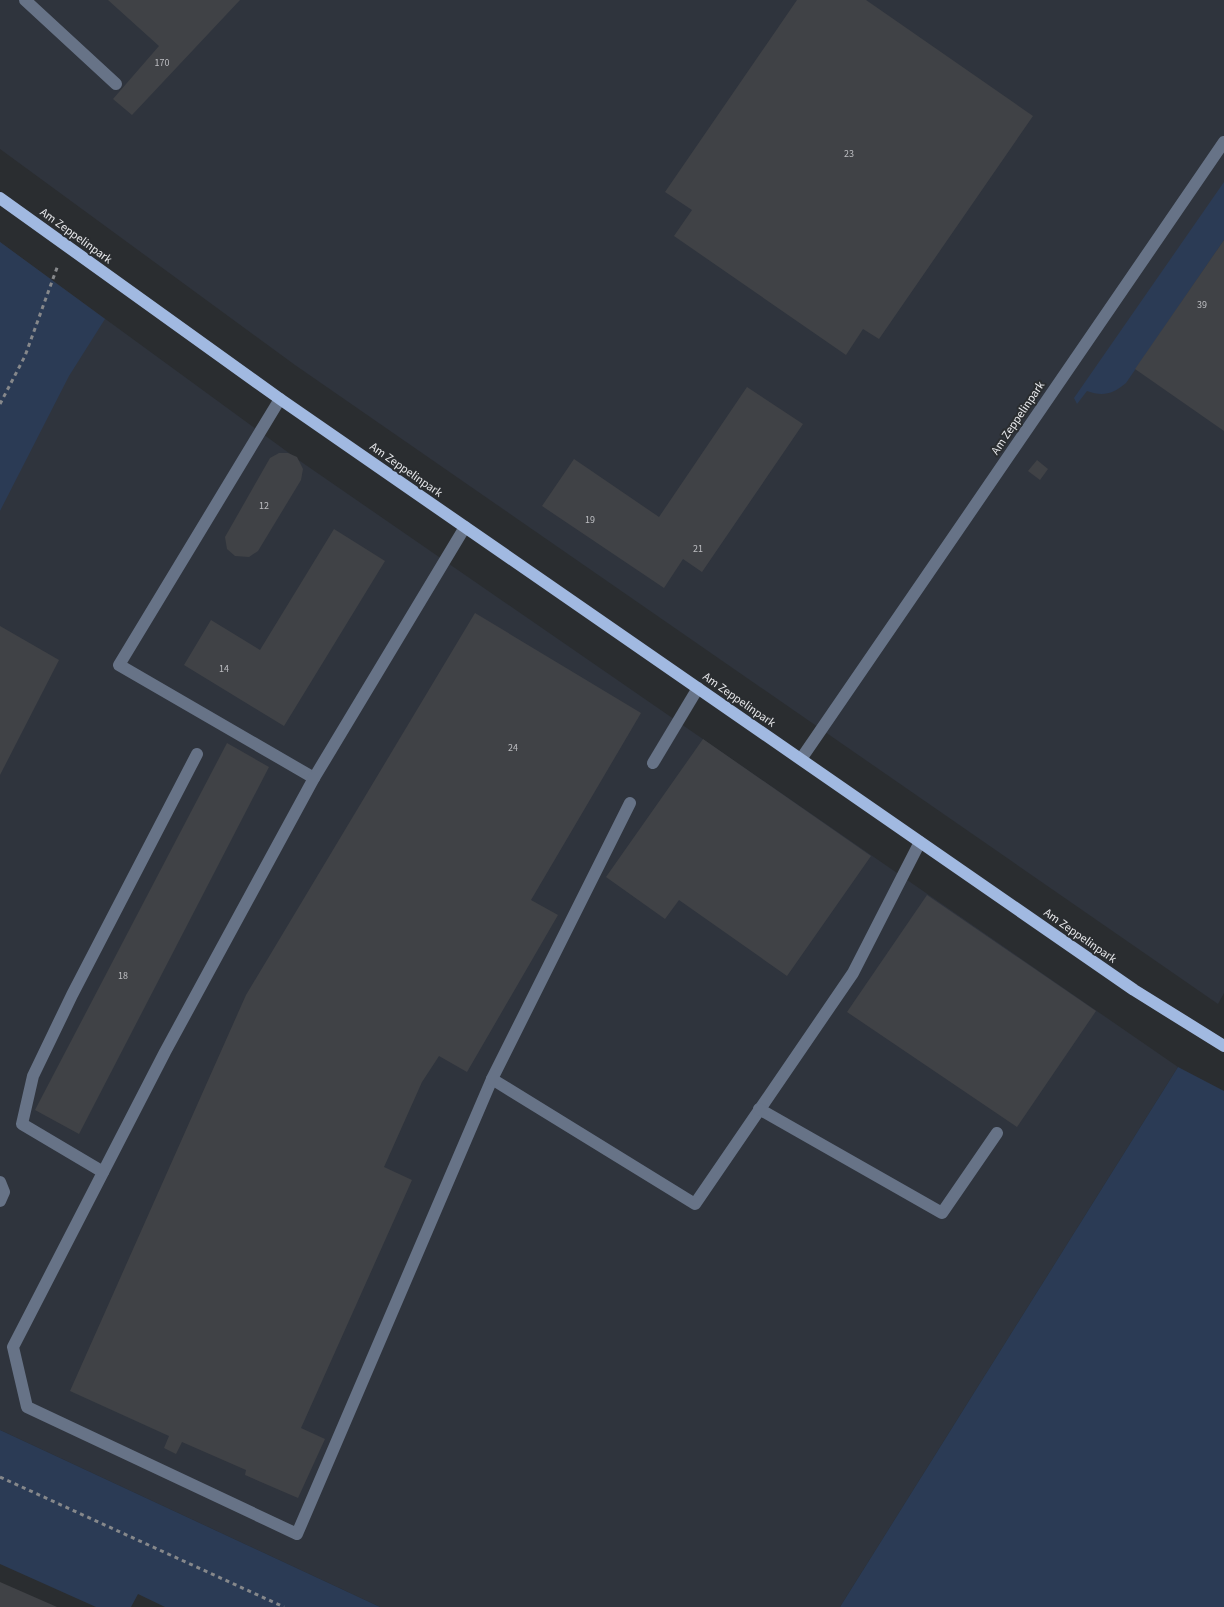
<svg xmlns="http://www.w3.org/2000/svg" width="1224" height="1607" font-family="'Source Sans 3',sans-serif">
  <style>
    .built { fill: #2f343d }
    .green { fill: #2b3b55 }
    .building { fill: #404246 }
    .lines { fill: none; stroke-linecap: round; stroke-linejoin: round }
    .path { stroke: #86888b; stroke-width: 3; stroke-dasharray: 4 4; stroke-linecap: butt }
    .minor { stroke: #677387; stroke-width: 12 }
    .major { stroke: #a1b9e1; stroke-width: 12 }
    .labels { text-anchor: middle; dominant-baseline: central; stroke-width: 4; stroke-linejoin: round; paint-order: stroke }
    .number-label { font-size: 10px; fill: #bdbec2 }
    .street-label { font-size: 12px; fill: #e7e8eb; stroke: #2a2d30 }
  </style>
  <rect width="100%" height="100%" fill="#2a2d30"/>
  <g class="built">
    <path d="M0 0H1224V993L1218 1004 295 365 0 149Z"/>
    <path d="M0 242 300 461 1178 1067 840 1607H380L0 1430Z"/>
  </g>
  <g class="green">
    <path d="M1224 182V240L1126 383C1113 394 1103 397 1087 391L1077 404 1074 398Z"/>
    <path d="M0 242 105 319 69 376 0 511Z"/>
    <path d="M1178 1067 1224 1091V1607H840Z"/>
    <path d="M0 1430 380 1607H165L138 1594 131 1607H96L0 1564Z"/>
  </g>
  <g class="building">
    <path d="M108 0H240L132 115 113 99 159 46Z"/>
    <path d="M797 0H866L1033 116 879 339 863 329 846 355 674 236 692 210 665 192Z"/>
    <path d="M1224 240V431L1135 369Z"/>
    <path d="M747 387 803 424 702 572 683 559 664 588 542 506 574 459 659 517Z"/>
    <path d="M279 453H288L297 457 303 469 301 480 258 551 249 557 235 556 227 549 225 537 270 458Z"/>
    <path d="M1037 460 1048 469 1040 480 1028 471Z"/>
    <path d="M334 529 385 561 284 726 184 665 211 620 260 650Z"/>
    <path d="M475 613 641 713 531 900 558 915 467 1072 439 1056 422 1082 384 1167 412 1180 301 1428 325 1439 298 1498 245 1475 246 1470 182 1442 176 1454 164 1448 169 1436 70 1391 246 995Z"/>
    <path d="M0 626 59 660 0 775Z"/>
    <path d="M703 739 871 856 787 976 679 900 665 919 606 877Z"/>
    <path d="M227 743 269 767 79 1134 35 1110Z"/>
    <path d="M927 895 1096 1011 1017 1127 847 1012Z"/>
    <path d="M0 1582 57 1607H0Z"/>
  </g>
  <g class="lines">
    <g class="path">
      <path d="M0 404 25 356 58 265"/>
      <path d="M0 1477 284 1607"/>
    </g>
    <g class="minor">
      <path d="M25 0 116 84"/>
      <path d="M280 399 119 665 314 778"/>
      <path d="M465 527 314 778 165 1052 13 1347 27 1407 297 1534 492 1079"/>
      <path d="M801 759 1224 142"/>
      <path d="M653 763 698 688"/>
      <path d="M630 803 492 1079 695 1204 853 973 920 842"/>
      <path d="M759 1109 942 1213 997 1133"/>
      <path d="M103 1172 22 1124 33 1076 72 995 197 754"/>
      <path d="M0 1182 4 1192 0 1201"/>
    </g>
    <path class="major" d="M0 198 280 399 1134 990 1224 1046"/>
  </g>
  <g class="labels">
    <g class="number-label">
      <text x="162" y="63">170</text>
      <text x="849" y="154">23</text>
      <text x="1202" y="305">39</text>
      <text x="264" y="506">12</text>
      <text x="590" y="520">19</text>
      <text x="698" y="549">21</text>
      <text x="224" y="669">14</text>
      <text x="513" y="748">24</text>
      <text x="123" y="976">18</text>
    </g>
    <g class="street-label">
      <text transform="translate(76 236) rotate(36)">Am Zeppelinpark</text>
      <text transform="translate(1018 418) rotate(-56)">Am Zeppelinpark</text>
      <text transform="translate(406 470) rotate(35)">Am Zeppelinpark</text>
      <text transform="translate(739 700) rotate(35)">Am Zeppelinpark</text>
      <text transform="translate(1080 936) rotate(35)">Am Zeppelinpark</text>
    </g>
  </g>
</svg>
